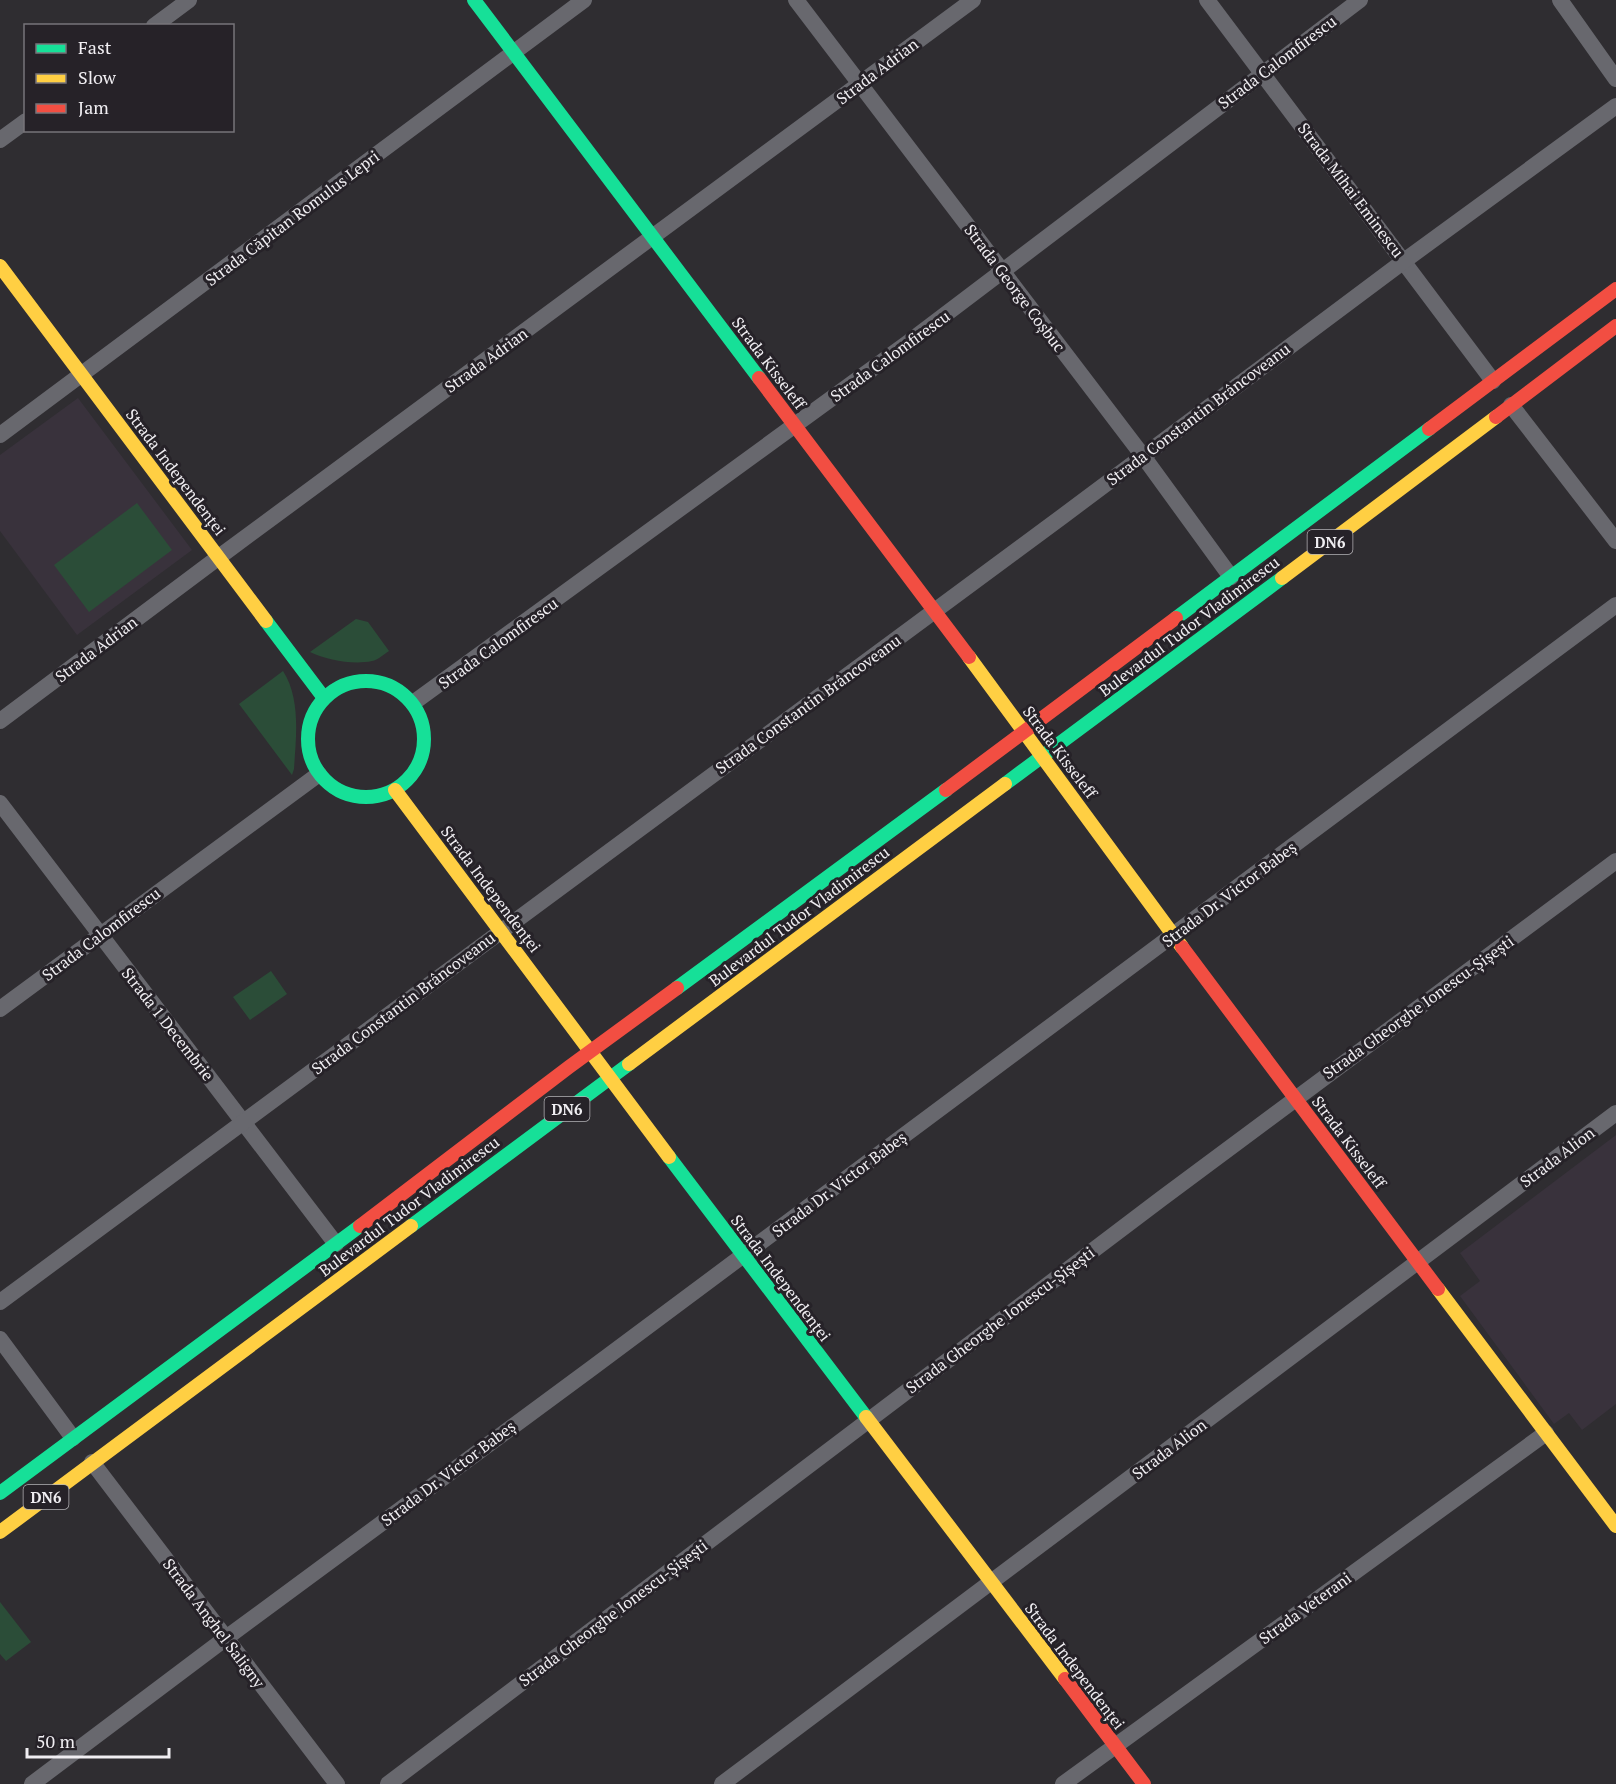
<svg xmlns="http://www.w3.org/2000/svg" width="1616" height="1784" font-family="'PT Serif',serif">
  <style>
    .built { fill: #39323c }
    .green { fill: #2b4d38 }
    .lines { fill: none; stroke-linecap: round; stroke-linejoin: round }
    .street { stroke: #68686e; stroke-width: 16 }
    .fast { stroke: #16e098; stroke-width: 14 }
    .slow { stroke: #ffcf43; stroke-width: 14 }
    .jam { stroke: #f24e42; stroke-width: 14 }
    .labels { text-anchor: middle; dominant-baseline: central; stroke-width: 6; stroke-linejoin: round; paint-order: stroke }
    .shield { fill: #262228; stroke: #b3b1b5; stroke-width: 1.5 }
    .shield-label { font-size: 15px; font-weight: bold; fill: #f0eef2 }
    .street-label { font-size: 16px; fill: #f0eef2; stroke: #262228 }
  </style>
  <rect width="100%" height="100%" fill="#2f2d31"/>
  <g class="built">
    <path d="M78 398 192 550 77 635 0 531V455Z"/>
    <path d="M1616 1135V1404L1582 1430 1569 1413 1554 1424 1460 1296 1480 1281 1460 1253Z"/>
  </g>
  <g class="green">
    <path d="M137 503 172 550 89 612 54 565Z"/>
    <path d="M356 619 368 622 389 651C384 654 378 660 372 661 353 665 327 660 310 652Z"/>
    <path d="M283 671C301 699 296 737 294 769L292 775 239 704Z"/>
    <path d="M271 971 287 994 250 1020 233 997Z"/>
    <path d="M0 1602 31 1642 6 1661 0 1654Z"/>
  </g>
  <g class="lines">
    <g class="street">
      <path d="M796 0 1143 456 1231 577"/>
      <path d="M1207 0 1493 381"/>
      <path d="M1560 0 1616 79"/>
      <path d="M154 26 189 0"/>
      <path d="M0 140 26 121"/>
      <path d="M1511 405 1616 541"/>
      <path d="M0 435 584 0"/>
      <path d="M413 703 909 342 1360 0"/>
      <path d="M0 721 219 557 973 0"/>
      <path d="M0 803 336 1244"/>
      <path d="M0 1009 319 774"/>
      <path d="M0 1302 1063 516 1404 261 1616 106"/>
      <path d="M0 1339 73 1438"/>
      <path d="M92 1462 337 1784"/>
      <path d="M32 1784 226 1638 592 1368 1616 605"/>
      <path d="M388 1784 1161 1199 1616 861"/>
      <path d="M722 1784 1616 1113"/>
      <path d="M1063 1784 1546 1433"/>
    </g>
    <g class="fast">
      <path d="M474 0 759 378"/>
      <path d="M1176 618 1429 429"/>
      <path d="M266 621 324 698"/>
      <circle cx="366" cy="739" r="58"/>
      <path d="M1005 784 1282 578"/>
      <path d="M677 988 946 790"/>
      <path d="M669 1157 866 1417"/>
      <path d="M411 1226 629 1064"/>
      <path d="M0 1493 360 1226"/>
    </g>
    <g class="slow">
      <path d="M0 266 266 621"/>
      <path d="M1282 578 1496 417"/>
      <path d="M969 657 1182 947"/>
      <path d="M395 790 669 1157"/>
      <path d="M629 1064 1005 784"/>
      <path d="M1438 1289 1616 1526"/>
      <path d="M866 1417 1065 1679"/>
      <path d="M0 1532 411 1226"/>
    </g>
    <g class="jam">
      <path d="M759 378 969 657"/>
      <path d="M1496 417 1616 326"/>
      <path d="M1429 429 1616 289"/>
      <path d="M946 790 1176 618"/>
      <path d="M1182 947 1438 1289"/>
      <path d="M360 1226 569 1067 677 988"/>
      <path d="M1065 1679 1144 1784"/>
    </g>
  </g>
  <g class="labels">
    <g class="shield">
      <rect x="1307.5" y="530" width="45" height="24" rx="4.5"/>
      <rect x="544.5" y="1097" width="45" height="24" rx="4.5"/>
      <rect x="23.5" y="1485" width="45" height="24" rx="4.5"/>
    </g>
    <g class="shield-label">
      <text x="1330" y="542">DN6</text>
      <text x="567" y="1109">DN6</text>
      <text x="46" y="1497">DN6</text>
    </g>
    <g class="street-label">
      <text transform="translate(1277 62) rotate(-37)">Strada Calomfirescu</text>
      <text transform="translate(877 71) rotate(-37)">Strada Adrian</text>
      <text transform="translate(1351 190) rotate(53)">Strada Mihai Eminescu</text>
      <text transform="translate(292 218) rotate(-37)">Strada Căpitan Romulus Lepri</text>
      <text transform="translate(1015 288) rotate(53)">Strada George Coșbuc</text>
      <text transform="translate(890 356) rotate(-36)">Strada Calomfirescu</text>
      <text transform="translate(486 360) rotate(-36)">Strada Adrian</text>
      <text transform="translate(769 363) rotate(53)">Strada Kisseleff</text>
      <text transform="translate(1198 414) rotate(-37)">Strada Constantin Brâncoveanu</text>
      <text transform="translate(176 472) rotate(53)">Strada Independenței</text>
      <text transform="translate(1189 626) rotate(-37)">Bulevardul Tudor Vladimirescu</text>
      <text transform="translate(498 643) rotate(-36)">Strada Calomfirescu</text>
      <text transform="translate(96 649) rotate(-37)">Strada Adrian</text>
      <text transform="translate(808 704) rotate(-36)">Strada Constantin Brâncoveanu</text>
      <text transform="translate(1060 752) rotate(53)">Strada Kisseleff</text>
      <text transform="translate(491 889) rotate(53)">Strada Independenței</text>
      <text transform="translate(1229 894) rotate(-37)">Strada Dr. Victor Babeș</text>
      <text transform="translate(799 916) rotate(-37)">Bulevardul Tudor Vladimirescu</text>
      <text transform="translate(101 934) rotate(-37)">Strada Calomfirescu</text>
      <text transform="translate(403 1003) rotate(-37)">Strada Constantin Brâncoveanu</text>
      <text transform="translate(1418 1007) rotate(-36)">Strada Gheorghe Ionescu-Șișești</text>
      <text transform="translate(168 1024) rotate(52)">Strada 1 Decembrie</text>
      <text transform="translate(1349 1142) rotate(53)">Strada Kisseleff</text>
      <text transform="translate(1557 1157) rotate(-37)">Strada Alion</text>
      <text transform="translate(839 1184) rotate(-37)">Strada Dr. Victor Babeș</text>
      <text transform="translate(409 1206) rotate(-37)">Bulevardul Tudor Vladimirescu</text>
      <text transform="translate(781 1278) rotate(53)">Strada Independenței</text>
      <text transform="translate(1000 1320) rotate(-37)">Strada Gheorghe Ionescu-Șișești</text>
      <text transform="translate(1169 1449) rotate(-37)">Strada Alion</text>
      <text transform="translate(448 1473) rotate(-37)">Strada Dr. Victor Babeș</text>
      <text transform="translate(1305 1608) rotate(-36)">Strada Veterani</text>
      <text transform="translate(613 1613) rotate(-37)">Strada Gheorghe Ionescu-Șișești</text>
      <text transform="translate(214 1623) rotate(53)">Strada Anghel Saligny</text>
      <text transform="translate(1075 1666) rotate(53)">Strada Independenței</text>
    </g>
  </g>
  <rect x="24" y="24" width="210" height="108" fill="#262228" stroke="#777479" stroke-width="1.5"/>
  <rect x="36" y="44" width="30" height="9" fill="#16e098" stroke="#777479" stroke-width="1.5"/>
  <text x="78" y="54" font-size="18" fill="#f0eef2">Fast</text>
  <rect x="36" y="74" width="30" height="9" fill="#ffcf43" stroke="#777479" stroke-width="1.5"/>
  <text x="78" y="84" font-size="18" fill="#f0eef2">Slow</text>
  <rect x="36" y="104" width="30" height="9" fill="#f24e42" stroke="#777479" stroke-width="1.5"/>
  <text x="78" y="114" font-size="18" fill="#f0eef2">Jam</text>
  <path d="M27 1748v9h142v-9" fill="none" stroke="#f0eef2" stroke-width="3"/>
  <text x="36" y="1748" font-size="18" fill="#f0eef2" stroke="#262228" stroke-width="4.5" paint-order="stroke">50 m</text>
</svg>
